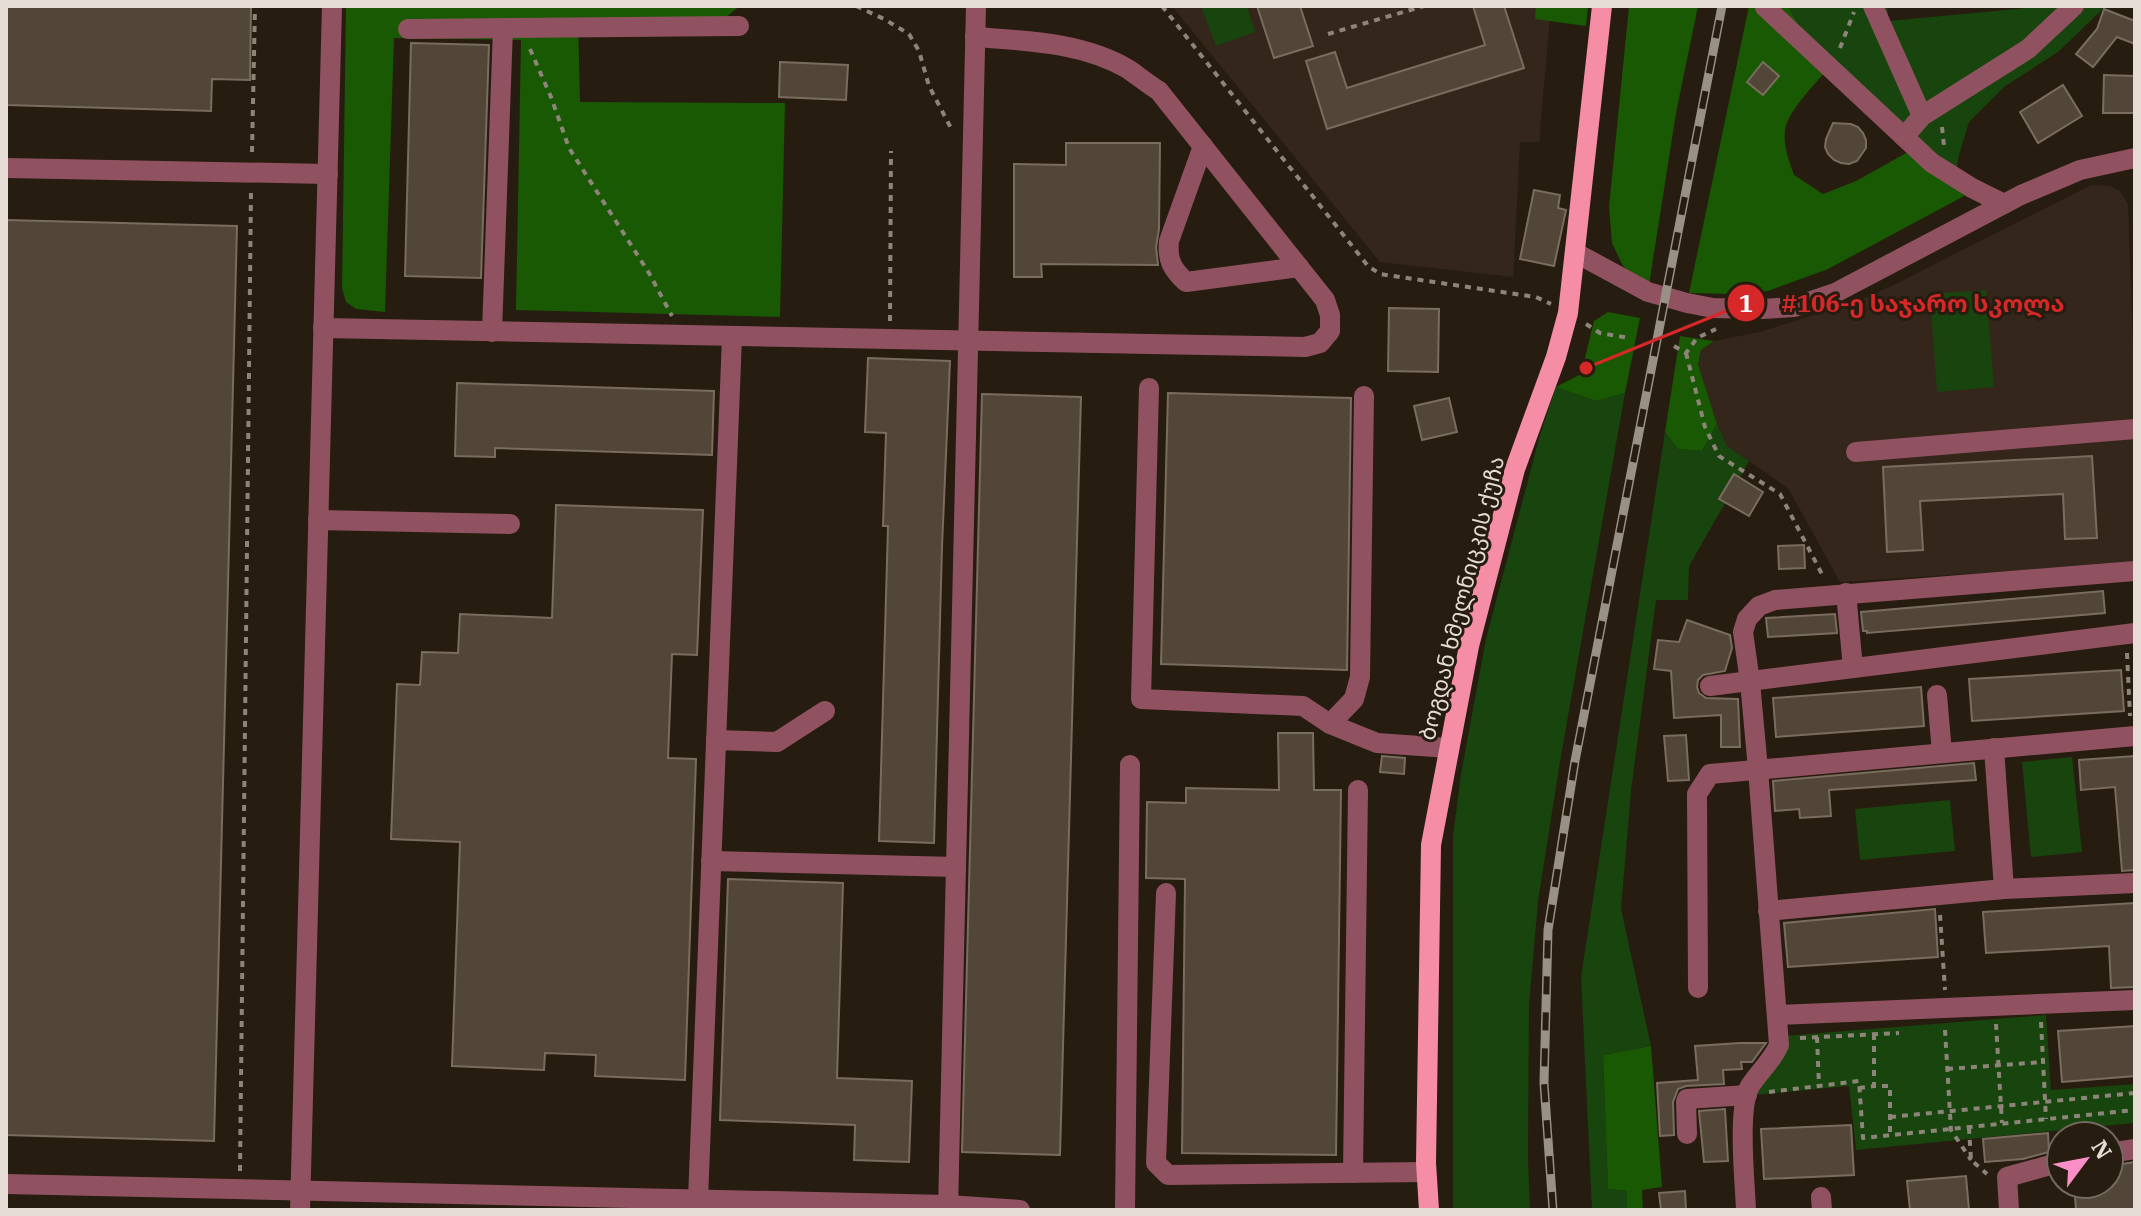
<svg xmlns="http://www.w3.org/2000/svg" width="2141" height="1216" font-family="'IBM Plex Serif','Noto Sans Georgian',serif">
  <style>
    .education { fill: #35261b }
    .green { fill: #18440d }
    .forest { fill: #195903 }
    .building { fill: #524638; stroke: #7a6c5e; stroke-width: 2 }
    .lines { fill: none; stroke-linecap: round; stroke-linejoin: round }
    .path { stroke: #8d847a; stroke-width: 4; stroke-dasharray: 6 6; stroke-linecap: butt }
    .minor { stroke: #905260; stroke-width: 20 }
    .major { stroke: #f58da6; stroke-width: 20 }
    .rail-casing { stroke: #999086; stroke-width: 9 }
    .rail { stroke: #271c10; stroke-width: 6; stroke-dasharray: 18; stroke-linecap: butt }
    .labels { text-anchor: middle; dominant-baseline: central; stroke-width: 6; stroke-linejoin: round; paint-order: stroke }
    .street-label { font-size: 22px; fill: #e5ddd5; stroke: #271c10 }
    .leader { fill: none; stroke: #d62828; stroke-width: 3 }
    .callout-dot { fill: #d62828; stroke: #271c10; stroke-width: 3 }
    .mark-label { font-size: 24px; text-anchor: middle; font-weight: bold; fill: #fff }
    .callout-label { font-size: 24px; text-anchor: middle; font-weight: bold; fill: #d62828; stroke: #271c10; stroke-width: 6; stroke-linejoin: round; paint-order: stroke }
  </style>
  <rect width="100%" height="100%" fill="#271c10"/>
  <g class="education">
    <path d="M1172 6H1551L1539 142H1520L1513 277 1380 262Z"/>
    <path d="M2091 185 2110 186 2120 191 2128 204 2135 408V563L1840 582 1788 488 1727 446 1717 424 1698 364 1701 350 1714 341 1760 332 1855 302 1892 286Z"/>
  </g>
  <g class="green">
    <path d="M1201 6H1247L1255 32 1216 46Z"/>
    <path d="M1787 6H1887L1889 21 2047 6H2106L2058 52 2004 87 1969 122 1959 155 1956 173 1808 38Z"/>
    <path d="M1986 290 1994 387 1937 392 1930 294Z"/>
    <path d="M1556 387 1596 401 1625 393 1560 762 1538 901 1529 1005 1528 1158 1530 1210H1453V836L1461 774 1486 639 1540 435Z"/>
    <path d="M1717 424 1727 446 1749 461 1689 566 1688 600H1656L1631 791 1621 909 1651 1046 1603 1055 1608 1189 1627 1191V1210H1592L1581 977 1665 432 1678 449 1702 451Z"/>
    <path d="M2072 757 2082 852 2031 857 2022 762Z"/>
    <path d="M1950 800 1955 851 1860 860 1855 809Z"/>
    <path d="M2046 1015 2051 1090 2135 1084V1123L1856 1150 1849 1086 1754 1095 1783 1036Z"/>
  </g>
  <g class="forest">
    <path d="M346 6H740L722 20H578L580 102 785 103 780 317 516 310 521 40 394 38 385 312 356 309 346 302 342 288Z"/>
    <path d="M1536 6H1588L1586 26 1535 19Z"/>
    <path d="M1629 6H1698L1676 113 1649 285 1635 281 1622 264 1612 243 1609 207Z"/>
    <path d="M1749 6H1787L1808 38 1834 63C1821 77 1786 112 1785 131 1783 146 1789 161 1794 175L1823 194 1856 181 1908 152 1966 195 1828 269 1768 291 1732 294 1689 293Z"/>
    <path d="M1608 312 1640 318 1625 393 1596 401 1556 387 1581 374 1594 321Z"/>
    <path d="M1680 336 1714 341 1701 350 1698 364 1717 424 1702 451 1678 449 1665 432Z"/>
    <path d="M1651 1046 1662 1187 1642 1190 1643 1210H1627V1191L1608 1189 1603 1055Z"/>
  </g>
  <g class="building">
    <path d="M6 6H251L250 80 212 79 211 111 6 105Z"/>
    <path d="M1257 6H1300L1313 46 1274 58Z"/>
    <path d="M1473 6H1504L1524 68 1327 129 1306 61 1335 52 1347 88 1485 45Z"/>
    <path d="M2104 9 2135 21V44L2117 37 2093 67 2076 54 2097 29Z"/>
    <path d="M411 43 489 45 481 278 405 276Z"/>
    <path d="M780 62 848 65 846 100 779 97Z"/>
    <path d="M1763 62 1779 76 1763 95 1747 82Z"/>
    <path d="M2104 75 2135 76V113H2103Z"/>
    <path d="M2063 85 2082 116 2038 143 2020 112Z"/>
    <path d="M1833 123 1851 124 1858 127 1863 133 1866 140V148L1857 161 1849 164 1841 163 1834 160 1828 154 1825 147 1826 139Z"/>
    <path d="M1066 143H1160L1159 229 1156 247 1158 265 1041 264 1042 277H1014V164L1066 165Z"/>
    <path d="M1534 190 1560 195 1558 208 1566 210 1554 266 1520 259Z"/>
    <path d="M6 220 237 226 214 1141 6 1135Z"/>
    <path d="M1389 308 1439 309 1438 372 1388 371Z"/>
    <path d="M868 358 950 361 942 547 934 843 879 841 888 526H883L886 433 865 432Z"/>
    <path d="M457 383 714 391 712 455 495 448V457L455 456Z"/>
    <path d="M1168 393 1351 398 1347 670 1161 664Z"/>
    <path d="M982 394 1081 397 1060 1155 962 1152Z"/>
    <path d="M1449 398 1457 432 1422 440 1414 406Z"/>
    <path d="M2092 456 2097 538 2065 539 2063 494 1920 501 1923 550 1887 552 1883 467Z"/>
    <path d="M1734 474 1763 492 1749 516 1719 499Z"/>
    <path d="M556 505 703 510 697 655 672 654 668 758 696 759 685 1080 595 1076 596 1055 545 1053 544 1070 452 1066 460 842 391 839 397 684 420 685 422 652 458 653 460 614 552 618Z"/>
    <path d="M1804 545 1805 568 1779 569 1778 546Z"/>
    <path d="M2103 591 2105 613 1867 633V631H1863L1861 612Z"/>
    <path d="M1835 614 1837 633 1768 637 1766 618Z"/>
    <path d="M1687 620 1730 635 1732 648 1725 671 1703 675 1698 680 1697 687 1699 693 1706 698 1738 699 1740 747H1721V715L1674 718 1671 671 1654 669 1658 640 1679 642Z"/>
    <path d="M2121 670 2124 711 1972 721 1969 679Z"/>
    <path d="M1921 687 1924 726 1776 737 1773 698Z"/>
    <path d="M1278 733H1313L1314 790H1341L1336 1155 1182 1153 1185 879 1146 878 1147 802 1186 803V788L1279 790Z"/>
    <path d="M1686 735 1689 780 1668 781 1664 736Z"/>
    <path d="M1382 756 1405 758 1404 774 1380 772Z"/>
    <path d="M2135 756V870L2122 871 2115 787 2081 790 2079 760Z"/>
    <path d="M1974 763 1976 780 1829 790 1831 816 1800 818 1799 809 1775 811 1773 781Z"/>
    <path d="M728 879 843 883 837 1078 912 1081 909 1162 854 1160 855 1125 720 1120Z"/>
    <path d="M2135 903V987L2111 988 2109 946 1986 953 1983 912Z"/>
    <path d="M1935 909 1938 957 1788 967 1784 923Z"/>
    <path d="M2135 1026V1076L2062 1082 2058 1031Z"/>
    <path d="M1740 1043H1766L1752 1062H1741L1742 1069 1723 1070 1724 1084 1686 1086 1678 1089 1673 1102 1674 1135 1660 1136 1657 1083 1698 1080 1695 1046Z"/>
    <path d="M1725 1109 1728 1161 1704 1162 1699 1111Z"/>
    <path d="M1851 1125 1854 1175 1764 1179 1761 1129Z"/>
    <path d="M2048 1133 2049 1152 2023 1159 1985 1162 1983 1139Z"/>
    <path d="M2135 1162V1210H2076L2074 1184H2109V1166Z"/>
    <path d="M1966 1176 1969 1210H1910L1907 1181Z"/>
    <path d="M1685 1191 1686 1210H1661L1659 1193Z"/>
  </g>
  <g class="lines">
    <g class="path">
      <path d="M856 6 884 19 909 34 919 51 929 86 952 130"/>
      <path d="M1162 6 1368 266 1380 274 1536 297 1551 304"/>
      <path d="M1328 34 1424 6"/>
      <path d="M1840 48 1854 12"/>
      <path d="M530 49 551 97 569 148 649 273 672 316"/>
      <path d="M1942 127 1944 146"/>
      <path d="M252 152 255 6"/>
      <path d="M890 321 891 151"/>
      <path d="M1586 324 1600 333 1629 338"/>
      <path d="M1674 346 1686 353 1697 338 1716 329"/>
      <path d="M1686 353 1705 427 1719 456 1780 494 1824 578"/>
      <path d="M2127 653 2130 716"/>
      <path d="M1940 915 1945 990"/>
      <path d="M2041 1022 2046 1119"/>
      <path d="M1996 1024 2002 1123"/>
      <path d="M1945 1030 1951 1130 1971 1160"/>
      <path d="M1874 1034V1086H1890V1136"/>
      <path d="M1817 1037 1819 1086"/>
      <path d="M1800 1038 1899 1033"/>
      <path d="M1947 1069 2043 1062"/>
      <path d="M1859 1088 1874 1086"/>
      <path d="M1769 1092 1859 1081 1863 1138 2135 1110"/>
      <path d="M1890 1117 2135 1093"/>
      <path d="M1969 1128 1971 1160 1987 1174"/>
      <path d="M240 1171 251 192"/>
    </g>
    <g class="minor">
      <path d="M1767 6 1765 7 1932 163 1972 188 2004 204"/>
      <path d="M1873 6 1922 116"/>
      <path d="M408 29 739 26"/>
      <path d="M1904 137 1922 116 2028 49 2074 6"/>
      <path d="M1203 146 1169 241C1167 260 1172 269 1186 282L1299 267"/>
      <path d="M6 168 328 174"/>
      <path d="M1576 253 1648 292 1687 303 1713 308 1762 309 1794 307 1835 293 2021 195 2080 170 2135 158"/>
      <path d="M323 328 1305 347 1320 343 1330 331V315L1325 300 1159 91C1148 84 1138 76 1128 69 1082 42 1027 41 975 37"/>
      <path d="M492 332 503 28"/>
      <path d="M1149 388 1141 699 1303 706 1330 724 1377 743 1449 748"/>
      <path d="M1856 452 2135 429"/>
      <path d="M318 520 510 524"/>
      <path d="M1846 593 1853 668"/>
      <path d="M1710 686 2135 633"/>
      <path d="M1937 695 1942 753"/>
      <path d="M1330 724 1354 699 1360 677 1364 396"/>
      <path d="M716 740 777 742 825 711"/>
      <path d="M1994 748 2004 889"/>
      <path d="M711 861 956 867"/>
      <path d="M1166 893 1156 1163 1168 1175 1426 1172"/>
      <path d="M1768 911 2004 889 2135 883"/>
      <path d="M1698 988 1697 794 1710 774 2135 736"/>
      <path d="M1777 1015 2135 1000"/>
      <path d="M1687 1134 1686 1102 1687 1099 1747 1095"/>
      <path d="M2109 1153 2135 1149"/>
      <path d="M1353 1173 1358 790"/>
      <path d="M6 1184 948 1205 1020 1210"/>
      <path d="M1821 1197 1822 1210"/>
      <path d="M698 1200 732 337"/>
      <path d="M300 1210 332 6"/>
      <path d="M948 1210 976 6"/>
      <path d="M1125 1210 1130 765"/>
      <path d="M1746 1210C1745 1182 1737 1108 1750 1086 1759 1072 1772 1061 1779 1045L1758 769 1750 682 1743 632 1747 619 1759 606 1775 600 2135 571"/>
      <path d="M2009 1210 2007 1177 2061 1162"/>
    </g>
    <path class="major" d="M1429 1210 1426 1163 1431 845 1469 646 1515 469 1556 357 1568 313 1602 6"/>
    <g class="rail-casing">
      <path id="rail" d="M1553 1210 1544 1083 1548 930 1575 761 1722 6"/>
    </g>
    <use href="#rail" class="rail"/>
  </g>
  <g class="labels">
    <g class="street-label">
      <text transform="translate(1461 598) rotate(-76)">ბოგდან ხმელნიცკის ქუჩა</text>
    </g>
  </g>
  <path class="leader" d="M1586 368L1746 303"/>
  <g class="callout-dot">
    <circle cx="1586" cy="368" r="8"/>
    <circle cx="1746" cy="303" r="20"/>
  </g>
  <g class="mark-label">
    <text x="1746" y="312">1</text>
  </g>
  <g class="callout-label">
    <text x="1923" y="312">#106-ე საჯარო სკოლა</text>
  </g>
  <rect width="2141" height="1216" fill="none" stroke="#e5ddd5" stroke-width="16"/>
  <g transform="translate(2085 1160) rotate(58)"><circle r="38" fill="#271c10" stroke="#73695f" stroke-width="2"/>
  <path d="M0-6L14 30L0 20L-14 30Z" fill="#fa8fc7"/>
  <text y="-12" font-size="22" font-weight="bold" text-anchor="middle" fill="#e5ddd5">N</text>
  </g>
</svg>
